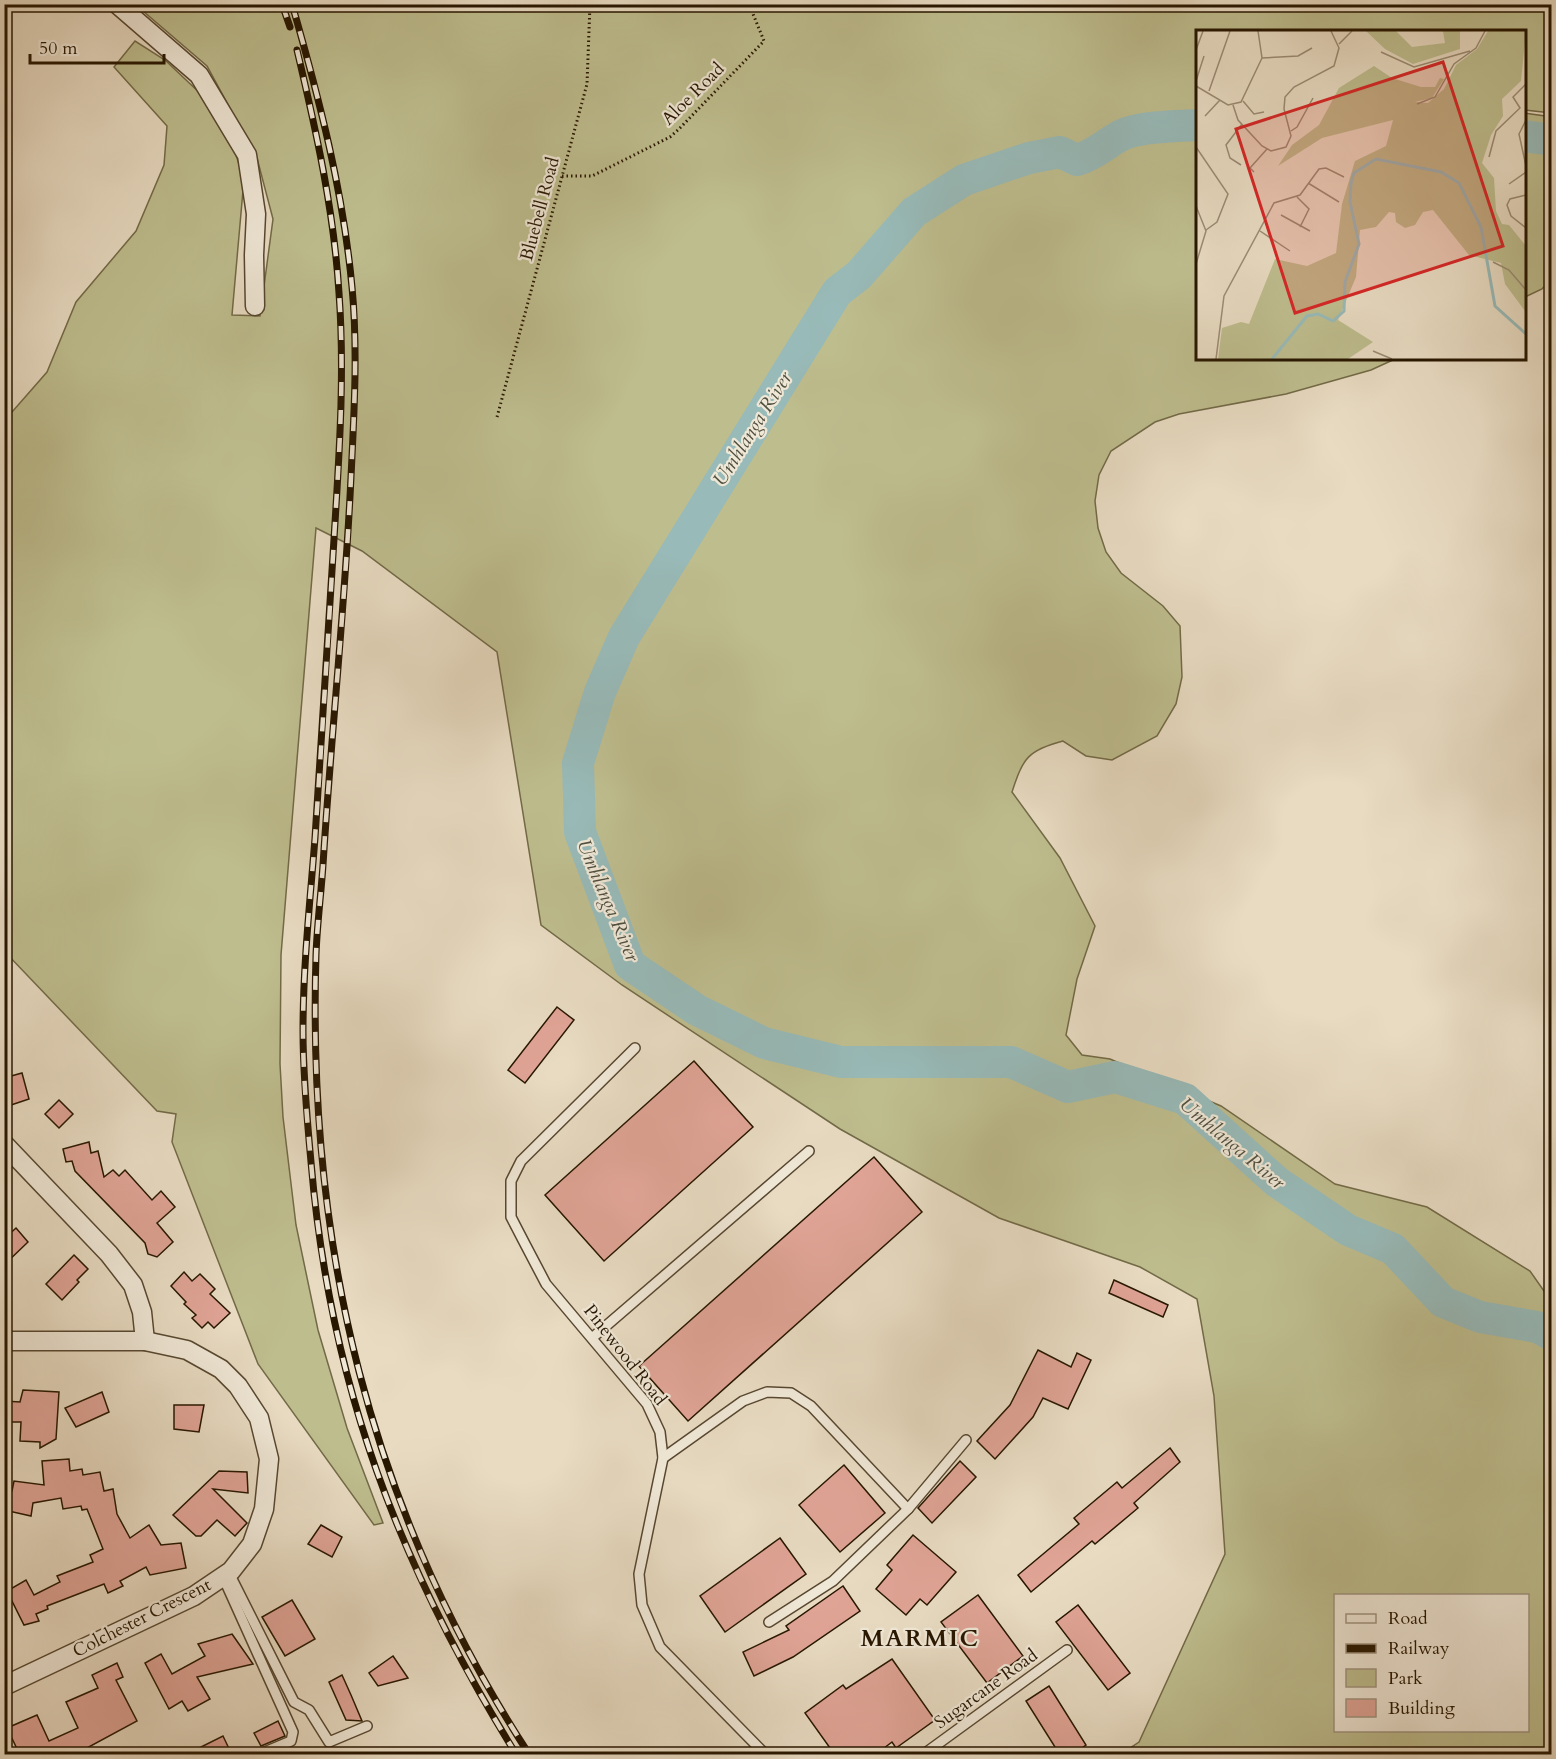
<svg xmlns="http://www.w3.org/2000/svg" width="1556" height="1759" font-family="Cardo,serif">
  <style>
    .green { fill: #bebd8e; stroke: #726a47; stroke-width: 1.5; fill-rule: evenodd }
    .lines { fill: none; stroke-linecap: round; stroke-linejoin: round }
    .river { stroke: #98bab8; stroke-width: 32 }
    .building { fill: #e0a496; stroke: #271600; stroke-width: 1.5 }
    .service-casing { stroke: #574730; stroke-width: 12 }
    .minor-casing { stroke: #574730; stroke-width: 21 }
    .path { stroke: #271600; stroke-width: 3; stroke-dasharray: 1.5 3; stroke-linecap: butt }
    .service { stroke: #f0e8d7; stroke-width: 9 }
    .minor { stroke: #f0e8d7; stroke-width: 18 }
    .rail-casing { stroke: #271600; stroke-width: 7 }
    .rail { stroke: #f0e8d7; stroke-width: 4.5; stroke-dasharray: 14; stroke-linecap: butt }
    .labels { text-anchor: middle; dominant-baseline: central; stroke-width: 4.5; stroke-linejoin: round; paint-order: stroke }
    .street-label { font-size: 18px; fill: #271600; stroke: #f0e8d7 }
    .water-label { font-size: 20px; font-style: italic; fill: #4f4f40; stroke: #f0e8d7 }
    .district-label { font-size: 24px; font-weight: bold; letter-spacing: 1.5px; fill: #271600; stroke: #f0e8d7 }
    .inset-river { fill: none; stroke: #98bab8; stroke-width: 3 }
    .inset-road { fill: none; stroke: #9b8c74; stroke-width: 1.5 }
    .view { fill: #d62828; fill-opacity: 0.15; stroke: #d62828; stroke-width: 3 }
    .inset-edge { fill: none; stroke: #271600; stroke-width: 3 }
  </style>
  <rect width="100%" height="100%" fill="#e8dbc2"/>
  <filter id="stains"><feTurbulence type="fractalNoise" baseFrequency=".00333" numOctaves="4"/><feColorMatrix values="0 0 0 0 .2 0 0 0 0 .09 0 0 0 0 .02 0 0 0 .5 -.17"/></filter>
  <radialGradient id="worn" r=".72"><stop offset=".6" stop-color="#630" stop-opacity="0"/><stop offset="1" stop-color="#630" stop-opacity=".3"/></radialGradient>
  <g class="green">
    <path d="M136 5H1551V113L1525 110 1524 32H1198V358L1395 359 1371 370 1286 394 1179 414 1155 422 1111 451 1099 475 1095 501 1098 528 1106 552 1121 573 1163 606 1180 626 1182 677 1176 704 1157 736 1112 760 1086 756 1063 741C1028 750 1023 758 1012 792L1060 858 1095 926 1077 979 1066 1035 1082 1055 1110 1059 1221 1106 1335 1184 1427 1207 1530 1271 1551 1301V1754H1121L1139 1742 1225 1554 1214 1396 1197 1299 1140 1267 999 1218 840 1129 622 985 541 925 497 652 362 551 316 528 281 955 280 1064 283 1117 296 1225 318 1330 347 1428 383 1523 374 1525 258 1364 172 1142 176 1114 157 1111 5 952V420L47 372 76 302 136 231 164 165 167 126 114 67 135 41 165 60 204 97 231 140 244 179 232 315 260 316 273 219 257 158 207 66ZM1336 1596H1528V1730H1336Z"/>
    <path d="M1524 113 1552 117 1551 279 1542 289 1525 297Z"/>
  </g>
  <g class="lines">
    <g class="river">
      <path d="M1198 125C1178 126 1140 126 1122 135 1106 143 1095 155 1077 160L1060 152 1029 158 964 180 914 212 859 275 837 292 624 637 600 692 578 763 580 832 630 965 697 1010 764 1043 841 1062H1011L1068 1087 1115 1077 1185 1099 1277 1182 1348 1230 1393 1249 1443 1302 1480 1317 1537 1327 1552 1335"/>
      <path d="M1524 136 1552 140"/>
    </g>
  </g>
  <g class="building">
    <path d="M557 1007 574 1020 525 1083 508 1070Z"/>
    <path d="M694 1061 753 1127 604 1261 545 1195Z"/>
    <path d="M22 1073 29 1099 11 1105 4 1078Z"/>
    <path d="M59 1100 73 1114 59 1128 45 1114Z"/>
    <path d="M89 1142 91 1153 98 1151 104 1177 113 1170 119 1176 125 1170 152 1200 161 1191 175 1207 157 1223 173 1242 157 1257 148 1254 145 1243 75 1171 72 1161 66 1162 63 1149Z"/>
    <path d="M874 1157 922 1212 688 1421 639 1366Z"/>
    <path d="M16 1228 28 1242 4 1265V1239Z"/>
    <path d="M74 1255 88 1269 77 1280 79 1282 62 1300 46 1284Z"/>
    <path d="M184 1272 192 1281 200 1274 215 1289 210 1294 230 1313 214 1328 208 1322 202 1328 192 1318 196 1315 184 1304 186 1302 171 1286Z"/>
    <path d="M1114 1280 1168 1305 1163 1317 1109 1293Z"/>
    <path d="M1038 1350 1071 1367 1077 1353 1091 1360 1068 1409 1043 1398 1033 1417 995 1459 977 1441 1010 1405Z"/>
    <path d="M23 1390 59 1392 56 1439 40 1448V1442L20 1441 21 1422H4V1401L20 1402Z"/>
    <path d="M102 1392 109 1412 76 1427 65 1408Z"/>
    <path d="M174 1405H204L199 1432 174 1429Z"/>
    <path d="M1170 1448 1180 1462 1134 1503 1138 1508 1095 1544 1092 1541 1031 1592 1018 1575 1079 1524 1074 1518 1117 1482 1122 1488Z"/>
    <path d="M69 1459 70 1471 82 1469 83 1475 100 1472 104 1491 113 1489 117 1514 130 1538 149 1525 161 1545 181 1543 186 1568 150 1575 146 1567 120 1581 123 1586 108 1593 104 1584 47 1606 48 1609 36 1614 39 1621 24 1625 7 1591 26 1580 34 1595 60 1582 57 1576 93 1562 90 1555 103 1549 87 1509 82 1510 81 1506 63 1509 61 1498 33 1503 31 1516 4 1510V1490L12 1491 14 1481 44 1485 42 1461Z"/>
    <path d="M960 1461 976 1477 932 1523 918 1508Z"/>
    <path d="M844 1465 885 1513 840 1552 799 1505Z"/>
    <path d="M219 1471 247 1472 248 1493 213 1489 247 1523 235 1536 217 1520 201 1536H196L173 1515Z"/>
    <path d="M321 1525 342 1537 332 1557 308 1544Z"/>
    <path d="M913 1535 956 1572 927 1605 920 1599 906 1615 876 1589 892 1570 887 1565Z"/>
    <path d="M780 1538 806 1574 725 1632 700 1596Z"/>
    <path d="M843 1586 860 1611 793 1657 754 1676 743 1652 789 1630 786 1626Z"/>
    <path d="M978 1595 1023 1656 987 1683 941 1622Z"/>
    <path d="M292 1600 315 1639 285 1656 262 1617Z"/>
    <path d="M1078 1605 1130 1673 1108 1690 1056 1622Z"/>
    <path d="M232 1634 253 1664 197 1677 210 1699 188 1711 182 1701 169 1709 145 1663 161 1654 172 1674 205 1656 198 1644Z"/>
    <path d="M393 1656 408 1678 378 1686 369 1673Z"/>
    <path d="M892 1659 935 1720 896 1748 892 1742 875 1755H835L805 1713 843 1685 846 1689Z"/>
    <path d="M117 1663 123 1677 116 1680 137 1721 74 1755H20L7 1728 37 1715 49 1741 78 1728 66 1702 98 1688 92 1675Z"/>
    <path d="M342 1675 351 1695 362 1721 346 1720 329 1682Z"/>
    <path d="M1049 1686 1086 1745 1072 1755H1060L1026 1701Z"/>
    <path d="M278 1721 285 1736 261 1746 254 1733Z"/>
    <path d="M223 1736 232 1755H185Z"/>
  </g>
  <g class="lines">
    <g class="service-casing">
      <g id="service">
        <path d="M635 1048 521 1161 511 1181V1217L525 1244 546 1284 647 1404 660 1432 663 1458 639 1574 642 1605 660 1647 765 1754"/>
        <path d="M592 1338 809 1151"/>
        <path d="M663 1458 743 1401 767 1392 791 1393 811 1406 908 1509"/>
        <path d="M229 1573 294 1702 309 1710 329 1742 367 1726"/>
        <path d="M223 1577 293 1732 291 1741 260 1754"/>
        <path d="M769 1622 833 1581 908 1509 966 1440"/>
        <path d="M924 1754 1067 1650"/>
      </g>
    </g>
    <g class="minor-casing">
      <g id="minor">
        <path d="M117 4 199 75 247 155 256 214 254 255 255 306"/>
        <path d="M4 1144 109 1254 133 1285 142 1312 145 1341"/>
        <path d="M4 1341H145L187 1350 221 1369 238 1386 259 1418 269 1459 264 1509 252 1544 231 1571 194 1596 4 1686"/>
      </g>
    </g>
    <g class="path">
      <path d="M562 176H592L670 137 678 130 764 41 749 4"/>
      <path d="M497 417 587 84 590 4"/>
    </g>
    <use href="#service" class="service"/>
    <use href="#minor" class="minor"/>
    <g class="rail-casing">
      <g id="rail">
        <path d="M282 4 290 27"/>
        <path d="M292 4C319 98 343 190 352 287 358 350 354 414 351 477 345 607 331 736 323 865 321 895 317 925 316 955 307 1247 369 1508 529 1754"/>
        <path d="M297 50C316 130 334 211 339 293 345 375 339 457 334 539 328 638 322 738 315 838 310 902 303 966 303 1031 303 1075 307 1119 311 1162 330 1386 399 1565 516 1754"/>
      </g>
    </g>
    <use href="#rail" class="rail"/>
  </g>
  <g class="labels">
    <g class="street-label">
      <text transform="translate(693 94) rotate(-45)">Aloe Road</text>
      <text transform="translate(540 209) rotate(-75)">Bluebell Road</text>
      <text transform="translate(625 1355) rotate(52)">Pinewood Road</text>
      <text transform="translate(142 1618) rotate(-27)">Colchester Crescent</text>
      <text transform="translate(986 1689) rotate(-36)">Sugarcane Road</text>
    </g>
    <g class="water-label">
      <text transform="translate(752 429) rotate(-58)">Umhlanga River</text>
      <text transform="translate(608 900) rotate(67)">Umhlanga River</text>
      <text transform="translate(1232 1143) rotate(40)">Umhlanga River</text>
    </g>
    <g class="district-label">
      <text x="920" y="1638">MARMIC</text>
    </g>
  </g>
  <g transform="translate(1196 30)">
    <rect width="330" height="330" fill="#e8dbc2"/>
    <path d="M170 1H200L216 17 249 13 247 1H264V19L217 34 189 19ZM292 1H330L325 51 306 69 307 86 295 105 286 133 298 148 300 181 306 194 313 195 330 216V294L329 281 309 254 305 233 273 225 237 180 227 182 219 195 209 198 200 192 199 183 193 182 180 197 164 200 160 247 142 290 177 312 152 329H22L26 298 45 292 53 294 79 229 111 236 140 223 146 174 159 131 190 116 197 90 126 108 82 136 96 115 123 95 143 58 178 36 196 48 225 57H239L244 48 248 49 236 68 219 72 232 73 248 59 260 35 281 19Z" fill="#bebd8e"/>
    <path class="inset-river" d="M76 329 111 286 122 284 137 291 148 281 149 252 163 214 154 172 155 153 158 143 180 129 245 142 263 153 285 197 299 276 330 304"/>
    <path class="inset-road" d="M143 14 156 1M0 20 7 1M185 22 218 37 274 21M66 28 102 26 116 18M0 51 8 26M0 56 32 75 45 72 66 28 62 1M13 61 34 1M47 71 58 84 68 82M221 74 239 67 258 34 280 18 289 1M37 75 42 90 66 116 75 121 90 117 95 106 88 79 89 67 98 57 138 36 143 18 135 1M9 86 24 70M330 90 323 104 330 136M95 101 101 97 117 68M0 117 32 164 21 192 10 200M293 127 300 101 324 78 317 67 330 54M45 135 34 128 30 115 46 94M58 142 54 138 71 119M112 153 143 172M313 154 330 142M330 165 314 169 311 175 315 186 330 198M101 167 113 179 104 197M0 176 10 201 0 234M85 185 114 201M64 201 94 221M297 232 313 240 330 260M177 321 196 329M20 329 28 266 78 173 104 165 123 139 130 138 148 147"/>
    <path class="view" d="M247 32 307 216 99 283 40 99Z"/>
    <rect width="330" height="330" class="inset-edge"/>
  </g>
  <rect width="1556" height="1759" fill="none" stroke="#e8dbc2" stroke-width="24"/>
  <rect x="6" y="6" width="1544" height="1747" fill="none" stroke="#271600" stroke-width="3"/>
  <rect x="12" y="12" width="1532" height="1735" fill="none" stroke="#271600" stroke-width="1.5"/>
  <rect x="1334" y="1594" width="195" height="138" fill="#f0e8d7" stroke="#a09481" stroke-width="1.5"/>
  <rect x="1346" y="1614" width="30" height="9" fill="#f0e8d7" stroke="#a09481" stroke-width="1.5"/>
  <text x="1388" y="1624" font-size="18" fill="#271600">Road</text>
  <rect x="1346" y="1644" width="30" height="9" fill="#271600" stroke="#a09481" stroke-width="1.5"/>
  <text x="1388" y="1654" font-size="18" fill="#271600">Railway</text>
  <rect x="1346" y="1669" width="30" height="18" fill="#bebd8e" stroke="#a09481" stroke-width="1.5"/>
  <text x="1388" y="1684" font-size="18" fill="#271600">Park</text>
  <rect x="1346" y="1699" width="30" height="18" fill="#e0a496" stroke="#a09481" stroke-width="1.5"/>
  <text x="1388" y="1714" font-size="18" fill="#271600">Building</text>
  <path d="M30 54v9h134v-9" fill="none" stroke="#271600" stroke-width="3"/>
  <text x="39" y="54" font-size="18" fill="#271600" stroke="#f0e8d7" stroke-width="4.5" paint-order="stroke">50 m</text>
  <rect width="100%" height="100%" filter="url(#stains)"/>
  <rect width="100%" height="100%" fill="url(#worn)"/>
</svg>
